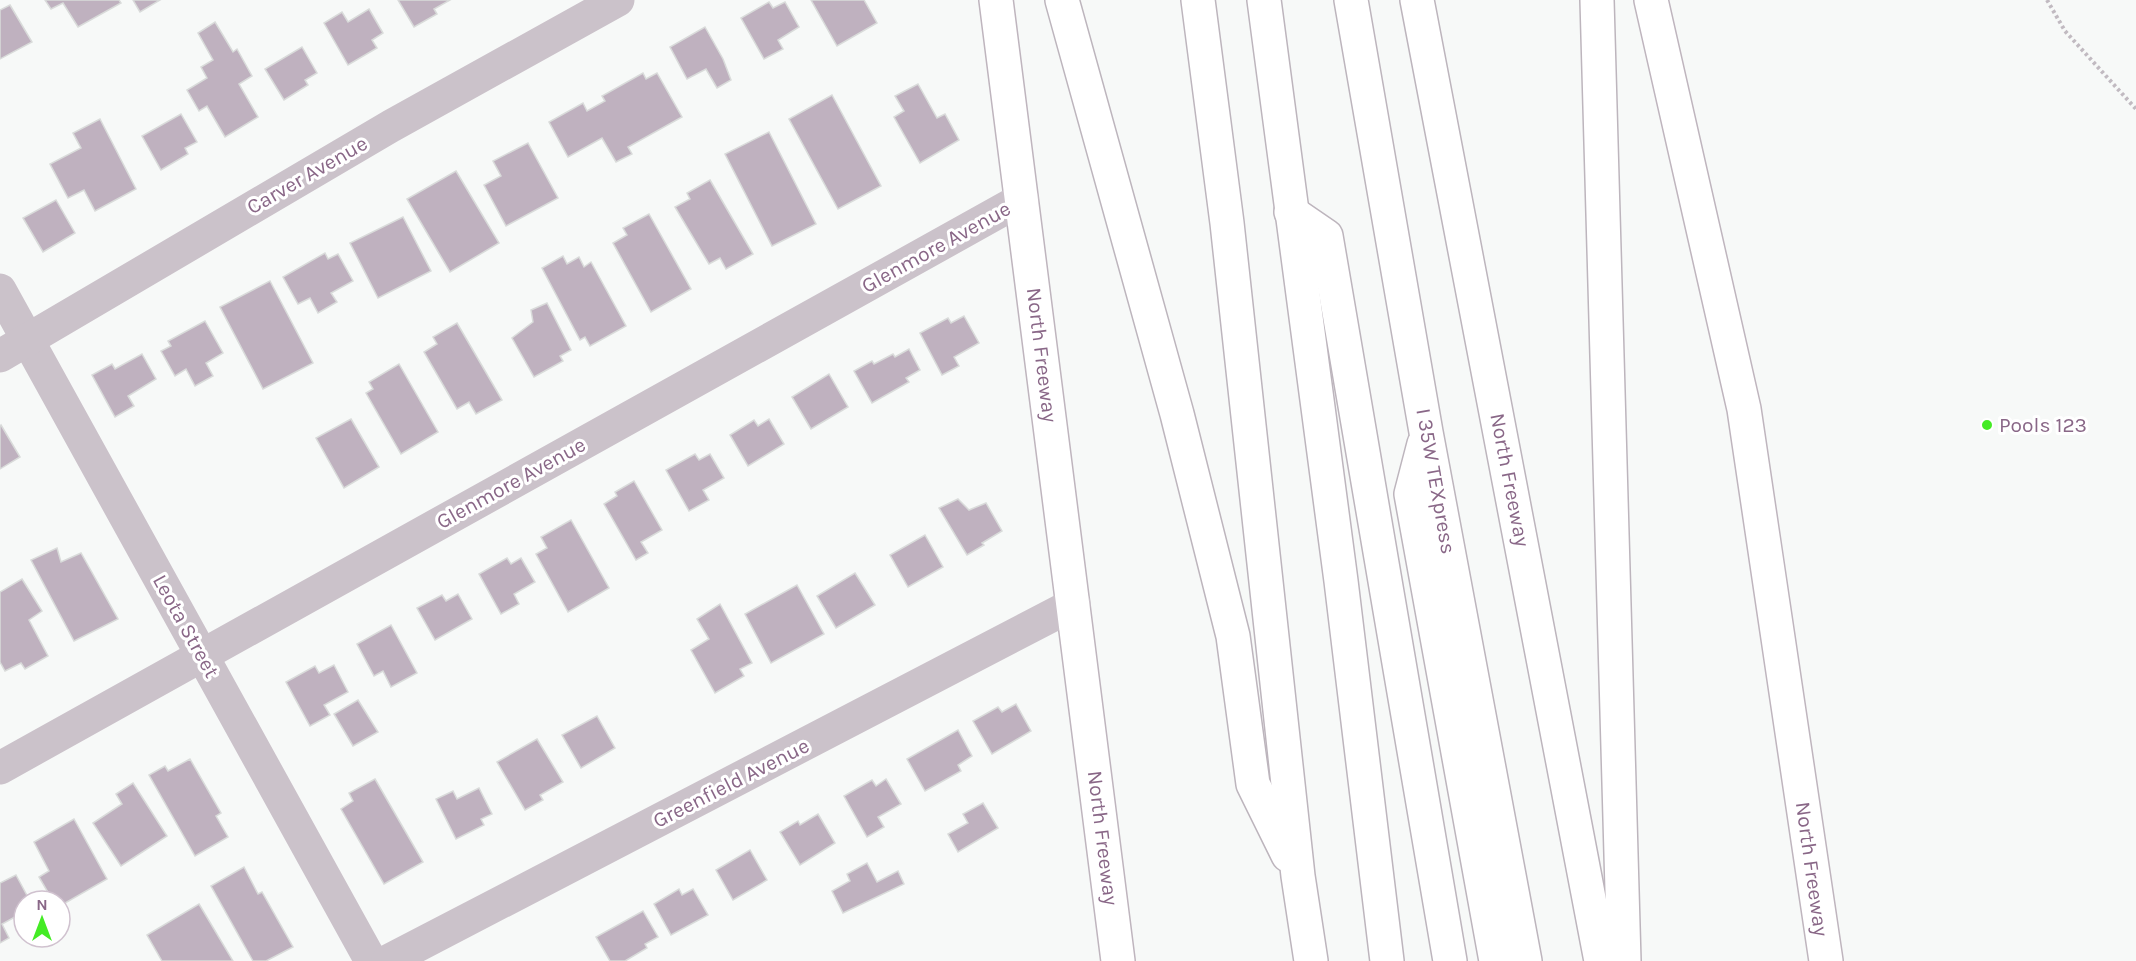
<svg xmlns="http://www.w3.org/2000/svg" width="2136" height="961" font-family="Karla,sans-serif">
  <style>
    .building { fill: #bfb1bf; stroke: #d9dbda; stroke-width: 1.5 }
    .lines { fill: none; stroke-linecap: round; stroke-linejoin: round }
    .major-casing { stroke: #bfb5be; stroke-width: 36 }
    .highway-casing { stroke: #bdb5bd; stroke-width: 36 }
    .path { stroke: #c1bac1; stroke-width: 4; stroke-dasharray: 3 3; stroke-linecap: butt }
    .minor { stroke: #cbc2ca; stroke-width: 33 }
    .major { stroke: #fff; stroke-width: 33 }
    .highway { stroke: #fff; stroke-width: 33 }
    .poi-dot { fill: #44eb25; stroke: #fff; stroke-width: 2 }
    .labels { text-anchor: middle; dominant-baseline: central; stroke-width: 6; stroke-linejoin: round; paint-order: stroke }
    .street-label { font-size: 21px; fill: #896787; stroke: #fff }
    .poi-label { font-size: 21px; fill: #896787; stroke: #fff; text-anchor: start }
  </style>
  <rect width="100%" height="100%" fill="#f7f9f8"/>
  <g class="building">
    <path d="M45 0H119L121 3 78 27 63 3 51 9Z"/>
    <path d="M133 0H160L140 12Z"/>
    <path d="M398 0H450L434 9 437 14 414 27Z"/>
    <path d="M811 0H864L877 23 837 46Z"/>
    <path d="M769 2 773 8 785 2 799 27 778 40 783 49 764 59 741 18Z"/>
    <path d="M10 5 32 42 0 59V10Z"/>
    <path d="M369 9 383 33 372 40 377 48 348 65 324 23 342 12 348 22Z"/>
    <path d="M215 22 233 52 237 49 252 76 239 84 258 117 225 137 207 106 199 111 187 90 207 78 201 67 213 60 198 33Z"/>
    <path d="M705 27 723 59 731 80 717 88 706 69 687 79 670 47Z"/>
    <path d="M302 47 317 73 305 80 308 85 284 100 265 69Z"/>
    <path d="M643 73 646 79 657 73 682 117 628 147 632 154 616 162 602 138 568 157 549 122 583 103 587 111 605 101 602 96Z"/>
    <path d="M918 84 937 118 945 114 959 140 920 163 894 117 904 111 895 96Z"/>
    <path d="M832 95 881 186 838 209 789 119Z"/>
    <path d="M181 114 197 142 185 148 188 154 161 170 142 136Z"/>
    <path d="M100 119 136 189 95 211 84 190 68 198 50 164 81 148 73 133Z"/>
    <path d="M769 132 816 224 772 246 725 154Z"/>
    <path d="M528 143 558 198 506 226 484 185 501 176 493 161Z"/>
    <path d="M456 171 499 243 450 272 407 199Z"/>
    <path d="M710 180 753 254 726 269 720 258 709 264 675 207 690 199 687 193Z"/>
    <path d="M56 200 75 233 43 252 23 218Z"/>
    <path d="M649 214 691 289 651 312 613 243 627 235 623 228Z"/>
    <path d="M403 217 431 271 378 298 350 243Z"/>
    <path d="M325 253 328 259 338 254 353 281 331 293 337 302 318 313 310 298 298 304 283 277Z"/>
    <path d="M563 256 567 264 579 257 584 267 591 262 626 326 590 346 585 337 580 340 542 268Z"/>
    <path d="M270 281 313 363 263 389 220 307Z"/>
    <path d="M547 303 571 350 560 356 563 361 534 377 512 338 533 322 531 310Z"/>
    <path d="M964 316 979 343 954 357 959 366 942 375 920 333 948 318 951 323Z"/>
    <path d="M205 321 223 353 206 363 213 376 195 386 186 369 175 376 161 351 171 346 168 341Z"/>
    <path d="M457 323 502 400 476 414 469 402 457 409 424 352 437 344 433 337Z"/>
    <path d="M909 349 920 370 906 378 909 382 872 403 854 371 872 361 874 364 893 354 895 357Z"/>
    <path d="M142 354 156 379 128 396 134 406 115 417 92 375 112 364 115 369Z"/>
    <path d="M399 364 438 432 401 454 366 393 373 389 369 382Z"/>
    <path d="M829 374 848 407 811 429 792 397Z"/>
    <path d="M351 419 379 467 344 488 316 438Z"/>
    <path d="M769 419 784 444 748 466 730 435 754 420 758 426Z"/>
    <path d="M1 425 20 457 0 469V426Z"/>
    <path d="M695 454 699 460 710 454 724 478 703 490 709 500 689 511 666 470Z"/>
    <path d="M634 481 662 530 641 542 648 553 636 560 604 504 617 496 615 492Z"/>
    <path d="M958 499 969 510 986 503 1002 531 982 543 984 545 967 555 939 508Z"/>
    <path d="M571 520 609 588 568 612 536 554 547 548 541 537Z"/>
    <path d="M925 535 943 567 908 587 890 555Z"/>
    <path d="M57 548 61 562 81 553 118 619 74 641 31 560Z"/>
    <path d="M507 558 511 564 521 558 535 582 514 594 519 604 501 614 479 574Z"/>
    <path d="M855 573 875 605 836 628 817 596Z"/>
    <path d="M22 579 42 611 29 620 48 656 25 669 21 663 5 671 0 662V592Z"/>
    <path d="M797 585 824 634 771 663 745 614Z"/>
    <path d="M458 594 472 619 435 640 417 608 442 595 446 601Z"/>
    <path d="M720 604 752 663 740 669 744 676 715 693 691 650 709 639 697 619Z"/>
    <path d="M391 625 417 673 391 687 383 671 374 676 357 644Z"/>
    <path d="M334 665 348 692 324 705 330 715 310 726 286 682 315 666 319 673Z"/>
    <path d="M358 700 378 732 353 746 334 714Z"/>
    <path d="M1016 704 1031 731 992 754 973 721 998 707 1002 712Z"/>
    <path d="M597 716 615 748 581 768 562 735Z"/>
    <path d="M958 730 972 756 958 765 961 771 925 791 907 759Z"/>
    <path d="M537 739 563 782 540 795 543 800 525 810 497 762Z"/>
    <path d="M190 759 221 813 216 816 228 837 195 856 149 775 165 766 168 771Z"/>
    <path d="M375 779 423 862 384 884 341 809 353 801 349 793Z"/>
    <path d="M886 779 901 804 878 817 884 827 867 837 844 796 872 780 876 786Z"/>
    <path d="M133 783 167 836 121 866 93 823 122 804 116 794Z"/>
    <path d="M479 788 492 814 481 819 484 825 456 839 436 799 453 791 457 799Z"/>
    <path d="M983 803 998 828 958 852 948 834 968 823 963 814Z"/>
    <path d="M818 814 835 843 800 865 780 832 798 821 800 825Z"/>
    <path d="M74 819 107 879 60 906V901H53L39 877 49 871 34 842Z"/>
    <path d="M750 850 767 880 733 900 716 870Z"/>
    <path d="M867 863 877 882 898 871 904 884 843 913 832 891 850 881 847 874Z"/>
    <path d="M244 867 258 894 262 892 293 947 266 961H253L211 886Z"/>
    <path d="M16 875 30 901H24V912L2 924 9 938 0 943V883Z"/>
    <path d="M679 889 682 895 693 889 708 915 671 935 654 904Z"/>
    <path d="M199 904 233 961H162L147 935Z"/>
    <path d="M643 911 658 937 645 944 647 948 625 961H610L596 937Z"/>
  </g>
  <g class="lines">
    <g class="major-casing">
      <g id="major">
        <path d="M996 0 1118 961"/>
        <path d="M1651 0 1744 409 1826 961"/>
      </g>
    </g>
    <g class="highway-casing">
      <g id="highway">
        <path d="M1062 0 1177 414 1233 636 1253 784 1288 855"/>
        <path d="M1198 0 1227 223 1298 876 1311 961"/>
        <path d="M1264 0 1341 581 1387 961"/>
        <path d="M1351 0 1426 432 1525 961"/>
        <path d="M1417 0 1601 961"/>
        <path d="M1597 0 1624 961"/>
        <path d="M1291 212 1326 236 1450 961"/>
        <path d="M1424 444 1411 494 1496 961"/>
      </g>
    </g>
    <path class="path" d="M2047 0 2065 31 2136 109"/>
    <g class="minor">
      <path d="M0 290 371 961"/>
      <path d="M0 356 391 126 618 0"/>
      <path d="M0 768 1022 199"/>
      <path d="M388 961 1074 604"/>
    </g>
    <use href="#major" class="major"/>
    <use href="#highway" class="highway"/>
  </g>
  <circle class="poi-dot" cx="1987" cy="425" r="6"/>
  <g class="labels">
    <g class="street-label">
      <text transform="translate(307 175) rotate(-30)">Carver Avenue</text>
      <text transform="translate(936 247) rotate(-29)">Glenmore Avenue</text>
      <text transform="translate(1042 355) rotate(83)">North Freeway</text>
      <text transform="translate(1510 480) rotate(79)">North Freeway</text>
      <text transform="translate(1436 481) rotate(80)">I 35W TEXpress</text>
      <text transform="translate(511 483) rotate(-29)">Glenmore Avenue</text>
      <text transform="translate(186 626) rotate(61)">Leota Street</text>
      <text transform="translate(731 783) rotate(-27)">Greenfield Avenue</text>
      <text transform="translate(1103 838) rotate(83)">North Freeway</text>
      <text transform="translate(1812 869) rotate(82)">North Freeway</text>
    </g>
    <g class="poi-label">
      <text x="1999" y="425">Pools 123</text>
    </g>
  </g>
  <g transform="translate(42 919)"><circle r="28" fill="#ffffff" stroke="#d0c2cf" stroke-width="1.5"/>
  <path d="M0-4.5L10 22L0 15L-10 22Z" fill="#44eb25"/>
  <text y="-9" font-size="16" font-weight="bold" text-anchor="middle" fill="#896787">N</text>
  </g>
</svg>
